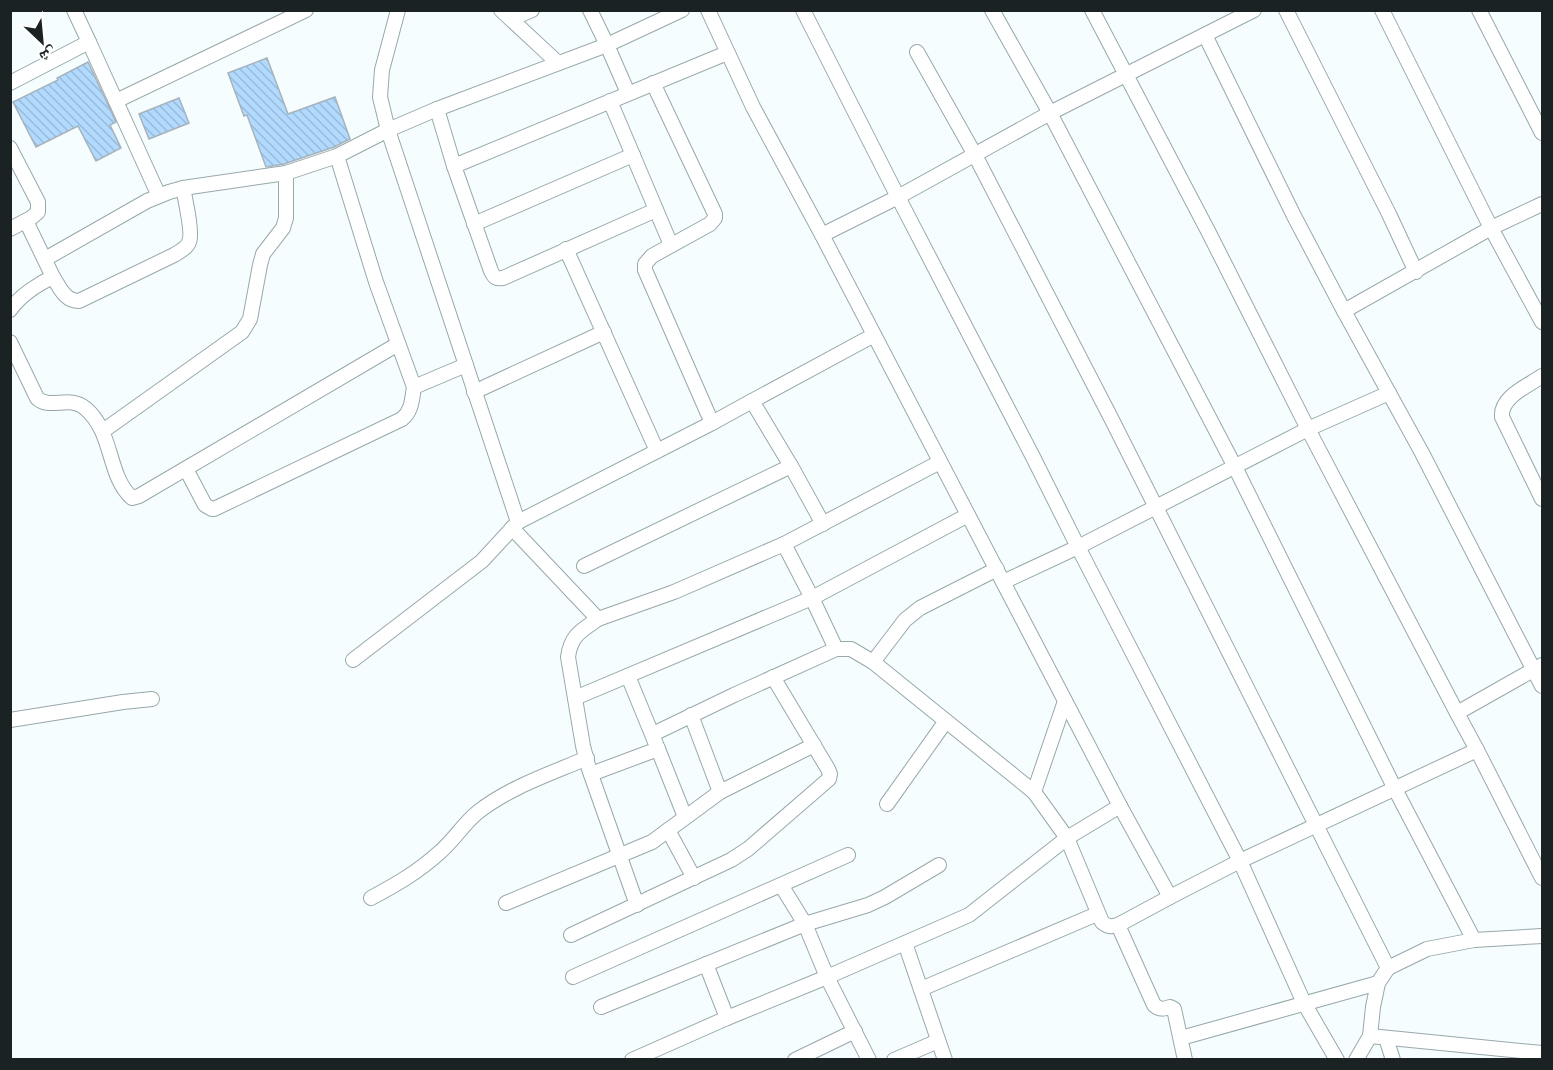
<svg xmlns="http://www.w3.org/2000/svg" width="1553" height="1070" font-family="'Titillium Web','Noto Naskh Arabic',sans-serif">
  <style>
    .building { fill: url(#building-back-hatch); stroke: #a6b2bc; stroke-width: 1.5 }
    .lines { fill: none; stroke-linecap: round; stroke-linejoin: round }
    .minor-casing { stroke: #97a8ab; stroke-width: 16 }
    .minor { stroke: #fff; stroke-width: 14 }
  </style>
  <defs>
    <pattern id="building-back-hatch" width="6" height="6" patternUnits="userSpaceOnUse" patternTransform="scale(1.5)"><rect width="6" height="6" fill="#b2daff"/><path d="M-1 5l2 2M0 0l6 6M5-1l2 2" fill="none" stroke="#98bbda"/></pattern>
  </defs>
  <rect width="100%" height="100%" fill="#f6fdfe"/>
  <g class="building">
    <path d="M267 58 288 114 335 97 350 139 334 147 284 164 266 167 247 115 244 116 228 73Z"/>
    <path d="M88 62 116 122 110 125 121 148 96 161 78 126 36 147 13 102 58 80 57 78Z"/>
    <path d="M179 98 189 123 149 139 139 114Z"/>
  </g>
  <g class="lines">
    <g class="minor-casing">
      <g id="minor">
        <path d="M74 10 89 42"/>
        <path d="M398 10 382 70 380 97 388 130 518 522"/>
        <path d="M501 10 558 63"/>
        <path d="M590 10 607 45 628 93"/>
        <path d="M708 10 753 107 822 235 1003 582 1078 547 1308 429 1389 393 1344 311 1491 228 1542 204"/>
        <path d="M803 10 898 197 1033 457 1078 547 1240 861 1304 1003 1337 1060"/>
        <path d="M992 10 1050 113 1235 467 1395 789 1474 940"/>
        <path d="M1092 10 1208 231 1308 429 1457 713"/>
        <path d="M1286 10 1389 214 1416 272"/>
        <path d="M1382 10 1491 228 1542 322"/>
        <path d="M1479 10 1542 133"/>
        <path d="M511 19 532 10"/>
        <path d="M1205 35 1294 216 1344 311"/>
        <path d="M917 52 975 155 1111 418 1388 968"/>
        <path d="M10 83 89 42 159 196"/>
        <path d="M653 83 715 214V218L710 224 652 256 645 264V270L712 423"/>
        <path d="M116 101 306 10"/>
        <path d="M610 101 671 245"/>
        <path d="M437 109 454 166 491 271C494 277 495 279 503 278L656 210"/>
        <path d="M10 148 38 202V212L31 218 10 229"/>
        <path d="M337 156 376 282 414 387 466 365"/>
        <path d="M454 166 727 53"/>
        <path d="M474 224 633 155"/>
        <path d="M822 235 898 197 1050 113 1254 10"/>
        <path d="M566 249 657 451"/>
        <path d="M45 259 147 201 169 192 183 188 286 173 337 156 388 130 437 109 607 45 682 10"/>
        <path d="M53 277C60 288 65 301 79 301L174 255C179 252 187 248 189 242 193 234 185 198 183 188"/>
        <path d="M10 310C20 296 38 284 53 277L26 221"/>
        <path d="M10 342 37 398C49 410 70 395 85 408 114 432 107 476 132 498L139 496 398 344"/>
        <path d="M1542 376C1528 386 1500 397 1502 417L1542 499"/>
        <path d="M474 392 604 332"/>
        <path d="M1389 393 1422 453 1542 686"/>
        <path d="M103 431 242 332 250 319 260 265 263 254 283 228 286 218V173"/>
        <path d="M186 469 205 505 212 509H214L402 419C412 411 412 399 414 387"/>
        <path d="M823 524 791 466 752 401 874 335"/>
        <path d="M512 528 598 619 674 592 784 544 940 462"/>
        <path d="M784 544 812 598 836 649"/>
        <path d="M584 566 791 466"/>
        <path d="M1003 582 1120 806 1170 897 1240 861 1477 750 1457 713 1542 665"/>
        <path d="M598 619C581 631 571 635 568 657L583 746 589 769 637 905"/>
        <path d="M353 660 482 561 518 522 712 423 752 401"/>
        <path d="M873 662 905 620 920 608 997 569"/>
        <path d="M575 698 812 598 968 515"/>
        <path d="M691 715 720 792"/>
        <path d="M10 720 123 702 152 699"/>
        <path d="M653 734 734 695 836 649H851L873 662 1034 792 1067 838 1102 922C1108 927 1111 927 1118 925L1170 897"/>
        <path d="M658 749 685 817"/>
        <path d="M1477 750 1542 878"/>
        <path d="M591 774 658 749 628 676"/>
        <path d="M1034 792 1065 701"/>
        <path d="M887 804 946 721"/>
        <path d="M668 830 694 878"/>
        <path d="M781 885 805 924 827 977 869 1060"/>
        <path d="M371 898C397 884 418 872 440 852 454 840 464 823 478 812 510 787 550 774 587 758"/>
        <path d="M506 903 652 842 720 792 814 745"/>
        <path d="M1118 925 1154 1005C1160 1010 1164 1009 1170 1007L1174 1009 1185 1060"/>
        <path d="M571 935 731 860 748 849 829 779 830 774 828 769 773 677"/>
        <path d="M905 943 945 1060"/>
        <path d="M706 964 727 1018"/>
        <path d="M573 977 848 855"/>
        <path d="M921 989 1097 914"/>
        <path d="M601 1007 805 924 868 905 885 897 939 865"/>
        <path d="M1370 1036 1542 1053"/>
        <path d="M1181 1038 1378 983"/>
        <path d="M1386 1038 1393 1060"/>
        <path d="M632 1060 727 1018 827 977 969 915 1067 838 1120 806"/>
        <path d="M795 1060 855 1031"/>
        <path d="M894 1060 938 1041"/>
        <path d="M1356 1060 1370 1036 1373 1007 1378 983 1388 968 1427 949 1474 940 1542 936"/>
      </g>
    </g>
    <use href="#minor" class="minor"/>
  </g>
  <rect width="1553" height="1070" fill="none" stroke="#1b2223" stroke-width="24"/>
  <g transform="translate(42 42) rotate(154)" stroke="#ffffff" stroke-width="4.5" paint-order="stroke">
  <path d="M0-4.5L10 22L0 15L-10 22Z" fill="#1b2223"/>
  <text y="-9" font-size="16" font-weight="bold" text-anchor="middle" fill="#1b2223">ش</text>
  </g>
</svg>
